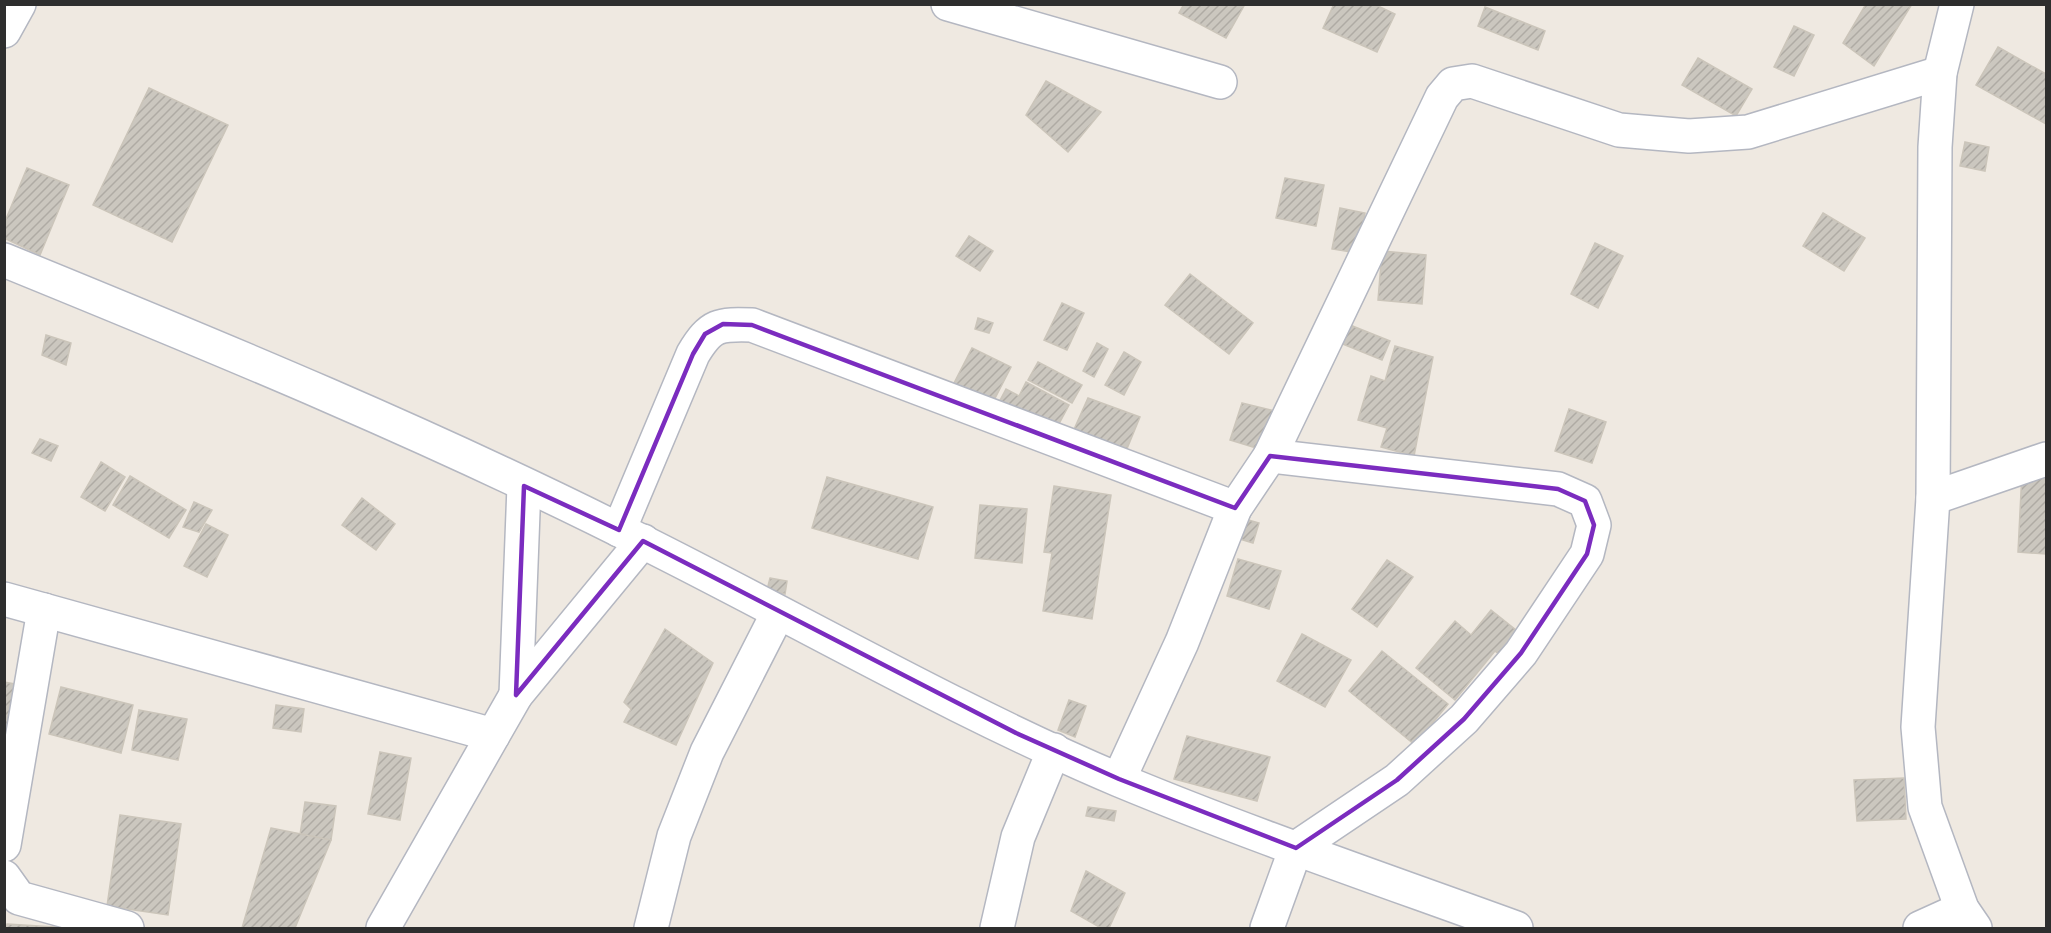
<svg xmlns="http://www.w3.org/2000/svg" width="2051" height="933" font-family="'Work Sans',sans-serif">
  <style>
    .building { fill: url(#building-hatch); stroke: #cbc5ba; stroke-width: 1.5 }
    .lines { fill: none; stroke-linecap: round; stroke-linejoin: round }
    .minor-casing { stroke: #b4b7c1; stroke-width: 36 }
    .minor { stroke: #fff; stroke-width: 33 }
    .marked { fill: none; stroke: #7b2cbf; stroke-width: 4.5; stroke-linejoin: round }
  </style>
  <defs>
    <pattern id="building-hatch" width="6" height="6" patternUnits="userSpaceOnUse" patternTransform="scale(1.5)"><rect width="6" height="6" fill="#cbc7bf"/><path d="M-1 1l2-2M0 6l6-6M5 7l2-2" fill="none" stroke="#afaba4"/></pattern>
  </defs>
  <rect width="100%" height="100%" fill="#efe9e1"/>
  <g class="building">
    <path d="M1184 4H1245L1226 38 1179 13Z"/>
    <path d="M1334 4H1374L1395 14 1377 52 1323 28Z"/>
    <path d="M1866 4H1912L1874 66 1843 43Z"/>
    <path d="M1485 7 1545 31 1538 50 1478 26Z"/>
    <path d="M1794 26 1814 35 1794 76 1774 67Z"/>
    <path d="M1998 47 2046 74V124L1976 85Z"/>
    <path d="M1698 58 1752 89 1736 116 1682 85Z"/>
    <path d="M1046 81 1101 112 1068 152 1026 115Z"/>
    <path d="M149 88 228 125 172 242 93 205Z"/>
    <path d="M1965 142 1989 147 1985 171 1960 166Z"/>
    <path d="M27 168 69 185 40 255 4 238V224Z"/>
    <path d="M1285 178 1324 185 1316 226 1276 218Z"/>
    <path d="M1340 208 1365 213 1357 253 1332 249Z"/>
    <path d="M1823 213 1865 238 1844 271 1803 246Z"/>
    <path d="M969 236 993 251 980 271 956 256Z"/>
    <path d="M1595 243 1623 256 1598 308 1571 294Z"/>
    <path d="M1382 251 1426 255 1422 304 1378 300Z"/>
    <path d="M1190 274 1253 323 1229 354 1165 305Z"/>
    <path d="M1062 303 1084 313 1067 350 1044 340Z"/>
    <path d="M978 318 993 323 989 333 975 329Z"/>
    <path d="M1340 321 1390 341 1382 360 1333 340Z"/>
    <path d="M46 335 71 343 66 365 42 355Z"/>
    <path d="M1097 343 1108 349 1094 377 1083 371Z"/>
    <path d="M1395 346 1433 357 1414 456 1381 447 1387 428 1358 420 1371 376 1385 381Z"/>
    <path d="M972 348 1011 367 990 408 951 389Z"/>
    <path d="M1124 352 1141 362 1124 395 1105 385Z"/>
    <path d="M1038 362 1082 385 1072 403 1028 380Z"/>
    <path d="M1026 382 1069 405 1053 435 997 406 1006 389 1019 396Z"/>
    <path d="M1088 398 1140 417 1124 456 1071 436Z"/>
    <path d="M1242 403 1275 411 1266 451 1230 440Z"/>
    <path d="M1569 409 1606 422 1592 463 1555 451Z"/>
    <path d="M40 439 58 446 51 461 32 453Z"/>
    <path d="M101 462 125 477 105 511 81 497Z"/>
    <path d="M2022 472 2046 473V554L2018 552Z"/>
    <path d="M130 476 186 510 169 538 113 505Z"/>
    <path d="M827 477 933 507 918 559 812 528Z"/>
    <path d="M1054 486 1111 495 1092 619 1043 611 1052 553 1044 552Z"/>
    <path d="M362 498 395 524 376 550 342 525Z"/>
    <path d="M194 502 212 510 199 532 183 527Z"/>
    <path d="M980 505 1027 509 1022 563 975 558Z"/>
    <path d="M1238 517 1259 523 1253 543 1233 537Z"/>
    <path d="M206 524 228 535 207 577 184 566Z"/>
    <path d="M1238 559 1281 571 1269 609 1227 596Z"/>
    <path d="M1387 560 1413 577 1377 627 1352 609Z"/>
    <path d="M770 578 787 581 785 594 767 590Z"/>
    <path d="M1491 610 1526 638 1507 661 1495 651 1455 700 1416 668 1455 621 1471 635Z"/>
    <path d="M665 629 713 663 676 745 624 722 631 709 624 702Z"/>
    <path d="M1302 634 1351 660 1325 707 1277 681Z"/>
    <path d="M1382 651 1448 704 1415 745 1349 691Z"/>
    <path d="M4 682 16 684 10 727 4 726Z"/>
    <path d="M61 687 133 705 121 753 49 734Z"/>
    <path d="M1069 700 1086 706 1075 737 1058 730Z"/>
    <path d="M276 705 304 709 301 732 273 728Z"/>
    <path d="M139 710 187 719 178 760 132 750Z"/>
    <path d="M1187 736 1270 757 1257 801 1174 779Z"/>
    <path d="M380 752 411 758 400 820 368 814Z"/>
    <path d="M1904 778 1906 819 1857 821 1854 780Z"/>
    <path d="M305 802 336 806 331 840 300 835Z"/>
    <path d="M1088 807 1116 811 1114 821 1086 816Z"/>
    <path d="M120 815 181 824 168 915 107 906Z"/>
    <path d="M271 828 331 840 295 928H242Z"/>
    <path d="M1086 871 1125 893 1109 928H1101L1071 911Z"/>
    <path d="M7 924 71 928H6Z"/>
  </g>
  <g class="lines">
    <g class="minor-casing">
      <g id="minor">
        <path d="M948 4 1220 82"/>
        <path d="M1957 4 1940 73 1935 147 1933 498 1918 727 1925 807 1962 909 1975 928"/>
        <path d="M4 31 19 4"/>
        <path d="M4 260C220 348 436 437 643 542 801 621 956 711 1119 780 1249 834 1384 880 1516 928"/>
        <path d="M1933 498 2046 459"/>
        <path d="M619 530 693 354C711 324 719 324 752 325L1235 508"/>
        <path d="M4 599 493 735"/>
        <path d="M516 695 524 486"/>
        <path d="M1119 779 1182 642 1235 508 1270 456 1442 97 1453 84 1472 81 1619 130 1689 136 1748 132 1940 73"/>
        <path d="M4 845 44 610"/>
        <path d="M4 877 19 898 127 928"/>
        <path d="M383 928 516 695 643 541"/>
        <path d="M651 928 674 836 707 752 778 613"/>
        <path d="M997 928 1018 837 1054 750"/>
        <path d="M1267 928 1296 848 1397 780 1464 719 1521 653 1587 554 1594 525 1585 501 1558 489 1270 456"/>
        <path d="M1920 928 1962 909"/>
      </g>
    </g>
    <use href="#minor" class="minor"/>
  </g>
  <path class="marked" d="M723 324 752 325 1235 508 1270 456 1558 489 1585 501 1594 525 1587 554 1521 653 1464 719 1397 780 1296 848 1119 779 1016 733 643 541 516 695 524 486 619 530 693 354 705 334Z"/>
  <rect width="2051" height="933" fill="none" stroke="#2e2e2e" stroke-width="12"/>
</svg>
